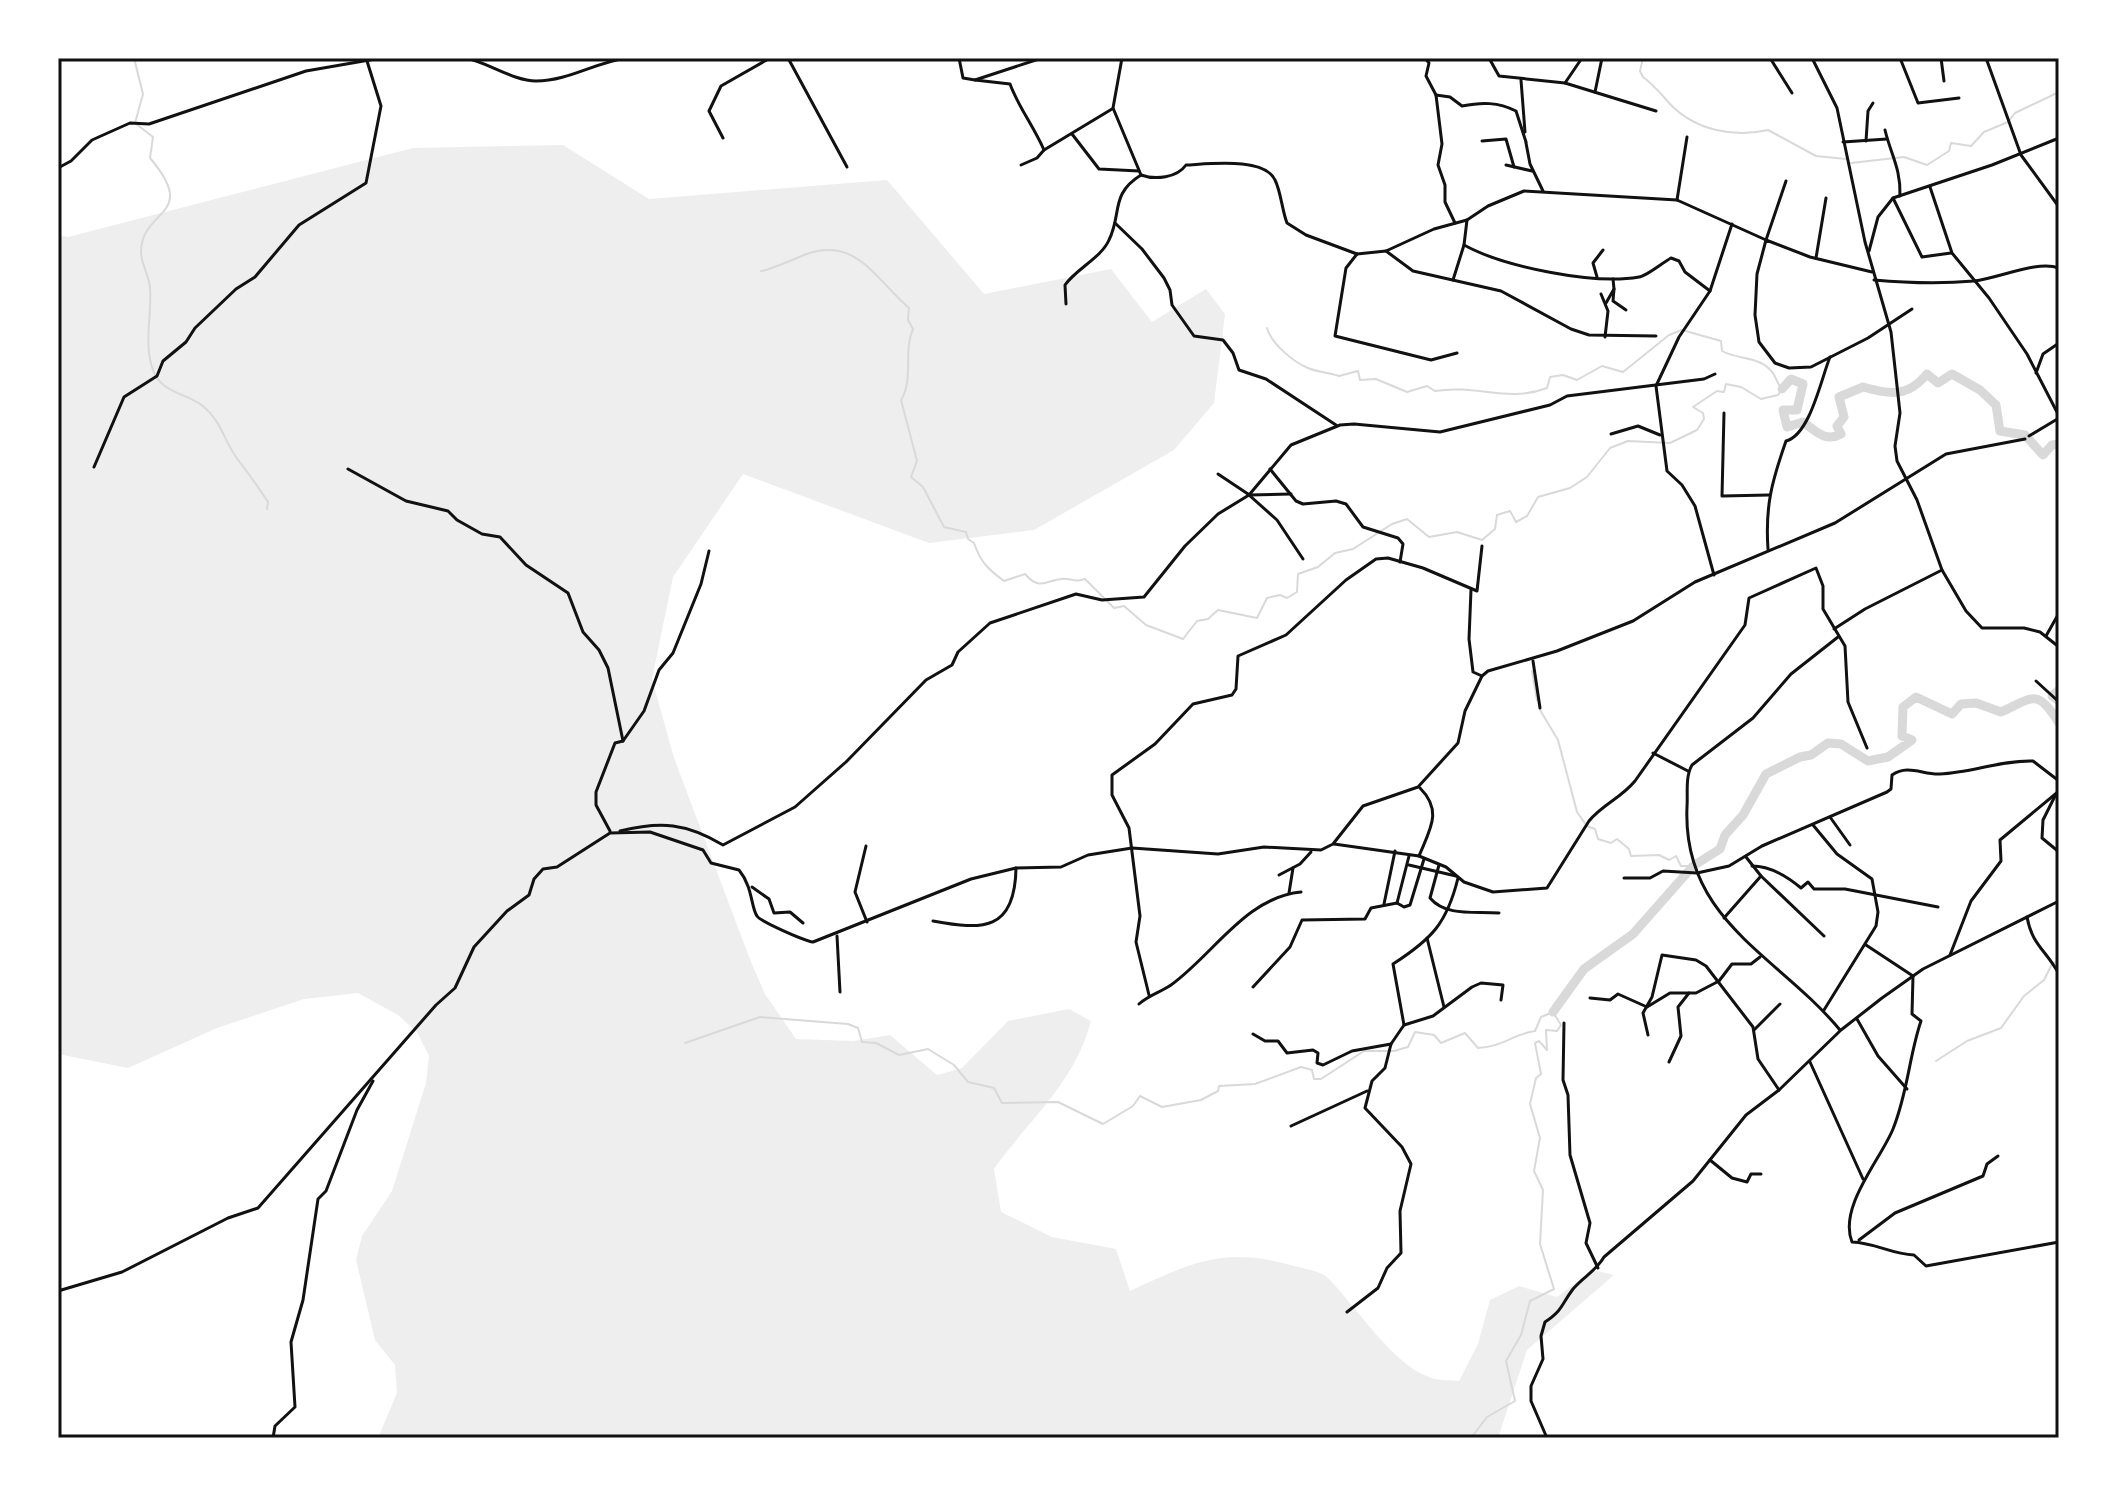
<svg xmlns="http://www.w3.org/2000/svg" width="2117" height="1496" font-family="'Space Grotesk',sans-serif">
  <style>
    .green { fill: #eee }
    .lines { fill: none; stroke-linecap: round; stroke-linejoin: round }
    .stream { stroke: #d9d9d9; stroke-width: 2 }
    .river { stroke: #d9d9d9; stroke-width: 9 }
    .minor { stroke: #111; stroke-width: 3 }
    .neatline { fill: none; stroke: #111; stroke-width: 3 }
  </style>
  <rect width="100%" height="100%" fill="#fff"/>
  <path class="green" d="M563 145 649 199 887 180 984 294 1111 269 1152 322 1206 289 1225 314 1214 403 1174 450 1034 530 929 543 743 474 673 577 652 679 674 758 751 962 765 994 796 1039 853 1041 890 1035 937 1075 962 1068 1008 1021 1069 1009 1091 1021C1074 1084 1031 1117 994 1169L1001 1212 1052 1237 1116 1249 1130 1291C1192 1262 1226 1246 1294 1266 1305 1269 1321 1271 1328 1278 1354 1304 1394 1366 1429 1377 1438 1381 1450 1380 1459 1381L1478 1344 1490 1300 1519 1286 1557 1297 1593 1270 1614 1275 1527 1350 1498 1438H378L397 1393 395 1365 375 1340 356 1260 362 1236 392 1191 426 1083 429 1056 417 1032 398 1015 358 993 304 999 217 1028 128 1068 58 1054V235L68 237 413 148Z"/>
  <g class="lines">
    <g class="stream">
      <path d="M134 58 143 94 135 123 153 137 150 158C200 217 141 208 141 252 141 263 149 276 150 287 152 313 144 343 152 367 160 394 185 392 203 406 221 421 224 440 236 457 247 472 258 486 268 502L267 509"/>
      <path d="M1643 58 1640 71 1643 77C1654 85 1661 94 1670 104 1695 130 1733 138 1768 130L1816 156 1846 159"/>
      <path d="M1851 163 1904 157 1927 165 1949 151 1951 143 1971 146 1984 132 2008 122 2015 113 2059 92"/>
      <path d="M761 271C766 271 795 259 804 255 856 235 875 279 909 308L908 320 913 329C903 351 914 380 901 400L917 461 911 477 923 487 944 527 966 532 968 539 974 543C981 563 988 569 1004 581L1025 574C1042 594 1050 576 1067 579 1075 580 1077 582 1085 579L1114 608 1124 606 1146 625 1183 639 1197 621 1208 619 1218 610 1257 618 1267 598 1280 595 1287 598 1297 592 1298 574 1318 567 1335 553 1353 549 1392 524 1407 519 1429 537 1457 532 1482 540 1495 529 1497 515 1510 511 1516 522 1527 516 1538 497 1570 488 1587 477 1610 448 1628 441 1670 443 1697 430 1704 419 1703 413 1693 407 1717 391 1724 392 1726 384 1741 387 1761 399 1778 395 1782 389C1777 384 1776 376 1772 372 1760 356 1738 360 1722 351L1721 341 1682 330 1669 335 1623 372 1602 366 1577 380 1563 375 1550 377 1547 388C1508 403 1477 384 1435 391L1427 386 1407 392 1376 379 1360 380 1358 371 1339 376C1328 372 1316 372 1308 368 1293 362 1271 343 1267 328"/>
      <path d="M1532 671 1537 700"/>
      <path d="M1540 710 1558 740 1577 812 1587 826 1595 829 1598 839 1611 843 1617 839 1629 849 1631 856 1659 855 1669 860 1676 856 1681 866H1693"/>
      <path d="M685 1043 760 1017 848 1024 858 1028 862 1042 876 1043 899 1055 928 1049 954 1065 968 1082 994 1088 1002 1103 1058 1102 1103 1124 1133 1106 1140 1096 1162 1107 1201 1100 1218 1091 1219 1086 1255 1084 1301 1067 1312 1070 1314 1079H1321L1364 1051H1394L1408 1047 1415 1032 1434 1035 1441 1043 1465 1033 1478 1048C1503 1047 1513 1034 1535 1031L1541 1017 1553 1012 1561 1025 1557 1031 1546 1030 1547 1050 1539 1041 1535 1043 1541 1074 1536 1078 1530 1104 1540 1138 1534 1171 1543 1190 1540 1244 1554 1289 1530 1301 1521 1335 1506 1361 1515 1401 1487 1417 1471 1438"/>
      <path d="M1936 1061 1967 1041 2001 1028 2024 996 2044 980 2052 964 2059 960"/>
    </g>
    <g class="river">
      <path d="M1782 389 1791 379 1803 384 1797 410H1783L1787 427 1803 422C1815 430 1825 443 1841 434L1837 426 1844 417 1839 397 1863 387C1891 395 1908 397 1927 374L1938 383 1952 374 1980 390 1996 405 2000 431 2025 435 2043 455 2052 445 2059 444"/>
      <path d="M2059 690 2052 696 2059 701"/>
      <path d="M1553 1012 1584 969 1633 934 1693 866 1720 849 1725 835 1743 815 1766 774 1800 757 1811 755 1828 743 1841 744 1868 761 1888 757 1912 740 1902 736 1903 707 1916 697 1952 714 1961 704 1976 703 2001 712C2034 697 2037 688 2059 723"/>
    </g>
    <g class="minor">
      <path d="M465 58C488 62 513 81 536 81 568 81 594 63 626 58"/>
      <path d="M788 58 847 167"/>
      <path d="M959 58 963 78 975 80 1042 58"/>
      <path d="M1122 58 1113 108 1141 175"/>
      <path d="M1425 58 1429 63 1426 76 1436 95 1442 144 1438 165 1445 185V202L1455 223"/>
      <path d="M1489 58 1499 76 1565 83 1656 111"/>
      <path d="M1770 58 1792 93"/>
      <path d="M1812 58 1837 108 1865 242 1891 332 1900 413 1895 446 1897 461 1917 500 1942 570 1966 611 1982 628H2024L2040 632 2059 647"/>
      <path d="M1900 58 1918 103 1959 98"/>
      <path d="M1941 58 1944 81"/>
      <path d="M1986 58 2021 155 2059 207"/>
      <path d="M975 80 1010 84C1018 106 1034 127 1044 150"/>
      <path d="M1521 80 1525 132"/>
      <path d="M1565 83 1582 58"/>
      <path d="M1595 92 1602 58"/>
      <path d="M1436 95 1450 97 1462 106C1482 102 1498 102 1516 111L1526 142"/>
      <path d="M1885 130C1891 155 1901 169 1900 196"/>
      <path d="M1072 134 1099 169 1139 171"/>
      <path d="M723 138 709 111 721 86 770 58"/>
      <path d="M1482 141 1506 139 1514 167"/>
      <path d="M1866 141 1868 111 1873 103"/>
      <path d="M1843 142 1887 139"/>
      <path d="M1526 143 1530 164 1543 191"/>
      <path d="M1021 165 1037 158 1044 150 1112 109"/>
      <path d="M1506 165 1532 171"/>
      <path d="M58 168 71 161 92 140 130 123 149 124 306 71 381 58"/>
      <path d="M1930 187 1952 253 1989 298 2027 354 2059 416"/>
      <path d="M1893 198 1922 257 1951 253"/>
      <path d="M1677 200 1687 137"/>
      <path d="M1467 220 1464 245C1504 267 1594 285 1639 277 1647 276 1662 263 1671 258L1679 261 1685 272 1710 291"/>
      <path d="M1115 223 1142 249 1164 278 1170 290 1172 305 1194 336 1223 340 1233 353 1239 370 1266 379 1336 425"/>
      <path d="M1386 251 1413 271 1501 291 1571 329 1589 335 1656 336"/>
      <path d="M1869 251 1878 217 1893 198 1992 165 2059 138"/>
      <path d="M1357 254 1386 251 1434 229 1467 220 1488 206 1524 191 1677 200 1766 240 1786 181"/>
      <path d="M1357 254 1346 268 1335 336 1431 360 1457 353"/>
      <path d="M1816 258 1826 198"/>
      <path d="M1872 272 1810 257 1766 240 1757 274 1755 315 1759 342 1775 363 1789 368 1811 367 1868 338 1912 309"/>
      <path d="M1597 277 1593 263 1603 250"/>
      <path d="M1453 280 1464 245"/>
      <path d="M1874 280C1907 283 1941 284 1974 281 2000 278 2037 260 2059 268"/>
      <path d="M1614 289 1613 301 1626 310"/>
      <path d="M1601 294 1608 311 1605 337"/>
      <path d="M1606 303 1614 289 1613 279"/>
      <path d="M1066 304 1065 285C1076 269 1101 258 1109 240 1122 214 1110 194 1141 175 1155 180 1177 178 1186 165 1209 164 1265 157 1275 180 1281 192 1282 210 1287 223L1306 235 1357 254"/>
      <path d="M2036 373 2043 354 2059 343"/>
      <path d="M1724 413 1722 496 1769 495"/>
      <path d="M1611 434 1638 426 1660 435"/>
      <path d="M2029 436 2059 418"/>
      <path d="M94 467 124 397 157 376 163 361 186 342 195 328 236 289 255 277 299 225 366 183 381 106 367 61"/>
      <path d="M348 469 406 501 448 511 457 520 482 534 500 537 526 565 568 593 583 632 599 650 608 668 623 741"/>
      <path d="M1270 469 1296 501 1303 504 1336 501 1346 504 1363 527 1398 538 1403 544 1400 562"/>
      <path d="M1218 474 1248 494"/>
      <path d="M1291 494 1249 495 1277 520 1303 559"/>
      <path d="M1768 549C1765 506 1772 481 1786 441 1810 435 1821 379 1830 357"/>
      <path d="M1714 575 1695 506 1682 485 1667 471 1656 386 1679 337 1710 291 1732 224"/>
      <path d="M1471 590 1469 639 1473 672 1482 676"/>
      <path d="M1834 629 1865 609 1942 570"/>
      <path d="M2046 636 2059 613"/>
      <path d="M1838 637 1791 674 1753 718 1692 765C1685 777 1688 794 1687 807 1682 921 1778 955 1840 1030"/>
      <path d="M1533 661 1540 708"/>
      <path d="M2036 681 2059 702"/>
      <path d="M1653 753 1688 771"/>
      <path d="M2056 794 2043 820 2042 838 2059 852"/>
      <path d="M1830 817 1850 845"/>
      <path d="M1813 825 1837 854 1872 879 1878 912 1876 926 1824 1010"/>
      <path d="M610 831 596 805V792L615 743 623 741 644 711 659 670 673 653 701 584 709 551"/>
      <path d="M620 831C661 821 686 823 723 845L795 807 846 762 926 680 952 665 958 652 990 623 1076 594 1102 600 1144 597 1185 546 1218 514 1249 495 1291 445 1340 425 1354 424 1440 432 1550 405 1567 396 1704 379 1715 374"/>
      <path d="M1334 844 1419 856 1446 867 1464 882 1493 892 1547 888 1589 821C1602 805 1621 798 1635 781L1745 625 1749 598 1816 568 1823 586V609L1845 646 1848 702 1867 748"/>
      <path d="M866 846 855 892 867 922"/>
      <path d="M1419 856C1430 829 1443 811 1420 788"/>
      <path d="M1746 857 1761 876 1824 936"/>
      <path d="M1409 865 1456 876"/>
      <path d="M1439 865 1430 898C1446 917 1475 911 1499 913"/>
      <path d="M1752 866C1770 866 1788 877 1801 888L1808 882 1814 889H1845L1938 907"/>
      <path d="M1279 875 1300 864 1311 852"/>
      <path d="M1624 878H1650L1663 871 1697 873 1729 866 1762 846 1887 792 1891 789 1892 775C1908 764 1923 775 1940 774 1971 773 2001 760 2033 761L2059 781"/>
      <path d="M752 887 769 899 774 913 790 912 803 923"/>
      <path d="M1289 893 1293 868"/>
      <path d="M1397 903 1409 856"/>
      <path d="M1384 904 1395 851"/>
      <path d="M2027 917C2032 945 2046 950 2059 974"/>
      <path d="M1724 918 1761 876"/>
      <path d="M933 921C982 930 1015 932 1016 868"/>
      <path d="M837 936 840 992"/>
      <path d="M1427 938 1444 1007"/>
      <path d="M1866 945 1913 976 1912 1014 1921 1021C1909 1056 1908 1092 1893 1129 1881 1159 1838 1207 1852 1242 1876 1243 1891 1254 1914 1255L1926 1266 2059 1242"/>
      <path d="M1950 955 1971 901 2001 861 2000 840 2059 791"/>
      <path d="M1253 987 1290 947 1302 920 1365 919 1371 908 1397 903 1404 907 1410 905 1424 859"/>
      <path d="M1149 995 1136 942 1140 916 1129 828 1112 795V775L1155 744 1193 704 1232 695 1236 689 1238 656 1286 635 1346 580 1376 559 1388 558 1423 568 1477 591 1482 546"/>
      <path d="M1590 998 1610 1000 1618 994 1647 1007 1670 993H1696L1719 981 1732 964H1751L1760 957"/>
      <path d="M1139 1004C1149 995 1161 992 1171 985 1213 955 1246 897 1301 892"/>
      <path d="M1857 1019 1878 1056 1907 1089"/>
      <path d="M1564 1023 1563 1080 1568 1095 1570 1155 1590 1223 1586 1243 1598 1268"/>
      <path d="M1404 1025 1393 964C1432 939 1447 923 1458 878"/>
      <path d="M1754 1030 1780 1004"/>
      <path d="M1253 1034 1265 1041H1278L1287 1053 1313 1050 1318 1053 1317 1063 1323 1065 1352 1051 1391 1044"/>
      <path d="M1648 1035 1643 1013 1652 997 1662 955 1696 960 1706 966 1753 1027 1758 1059 1779 1090"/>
      <path d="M1669 1062 1681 1036 1678 1007 1689 993"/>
      <path d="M1810 1062 1863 1179"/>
      <path d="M1291 1126 1367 1091"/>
      <path d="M1710 1160 1732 1178 1747 1182 1751 1174H1761"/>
      <path d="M1859 1240 1895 1213 1983 1176 1987 1164 1998 1156"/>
      <path d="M58 1291 122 1272 228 1218 258 1208 436 1005 455 988 474 947 507 911 529 895 534 879 543 869 557 867 610 833 650 832 703 850 711 863 739 870C753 887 751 908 757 916 761 922 805 941 813 942L971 879 1016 868 1061 867 1088 855 1132 848 1218 854 1264 847 1321 850 1333 844 1363 806 1418 787 1458 743 1465 711 1482 676 1488 671 1557 651 1633 621 1695 582 1835 523 1946 454 2025 439"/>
      <path d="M1347 1312 1378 1288 1387 1268 1401 1253 1400 1211 1411 1164 1402 1147 1365 1108 1372 1081 1385 1068 1391 1044 1404 1025 1433 1016 1472 987 1481 983 1503 985 1501 1000"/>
      <path d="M273 1438 275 1426 295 1407 291 1342 303 1300 318 1199 326 1191 357 1110 373 1081"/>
      <path d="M1547 1438 1531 1401V1386L1543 1359 1541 1336 1545 1322C1563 1310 1561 1305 1573 1289 1583 1277 1596 1271 1604 1257L1693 1181 1746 1115 1779 1090 1841 1030 1882 998 1923 969 2059 901"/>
    </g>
  </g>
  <rect width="2117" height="1496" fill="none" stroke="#ffffff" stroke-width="120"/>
  <rect x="60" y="60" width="1997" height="1376" class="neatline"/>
</svg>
